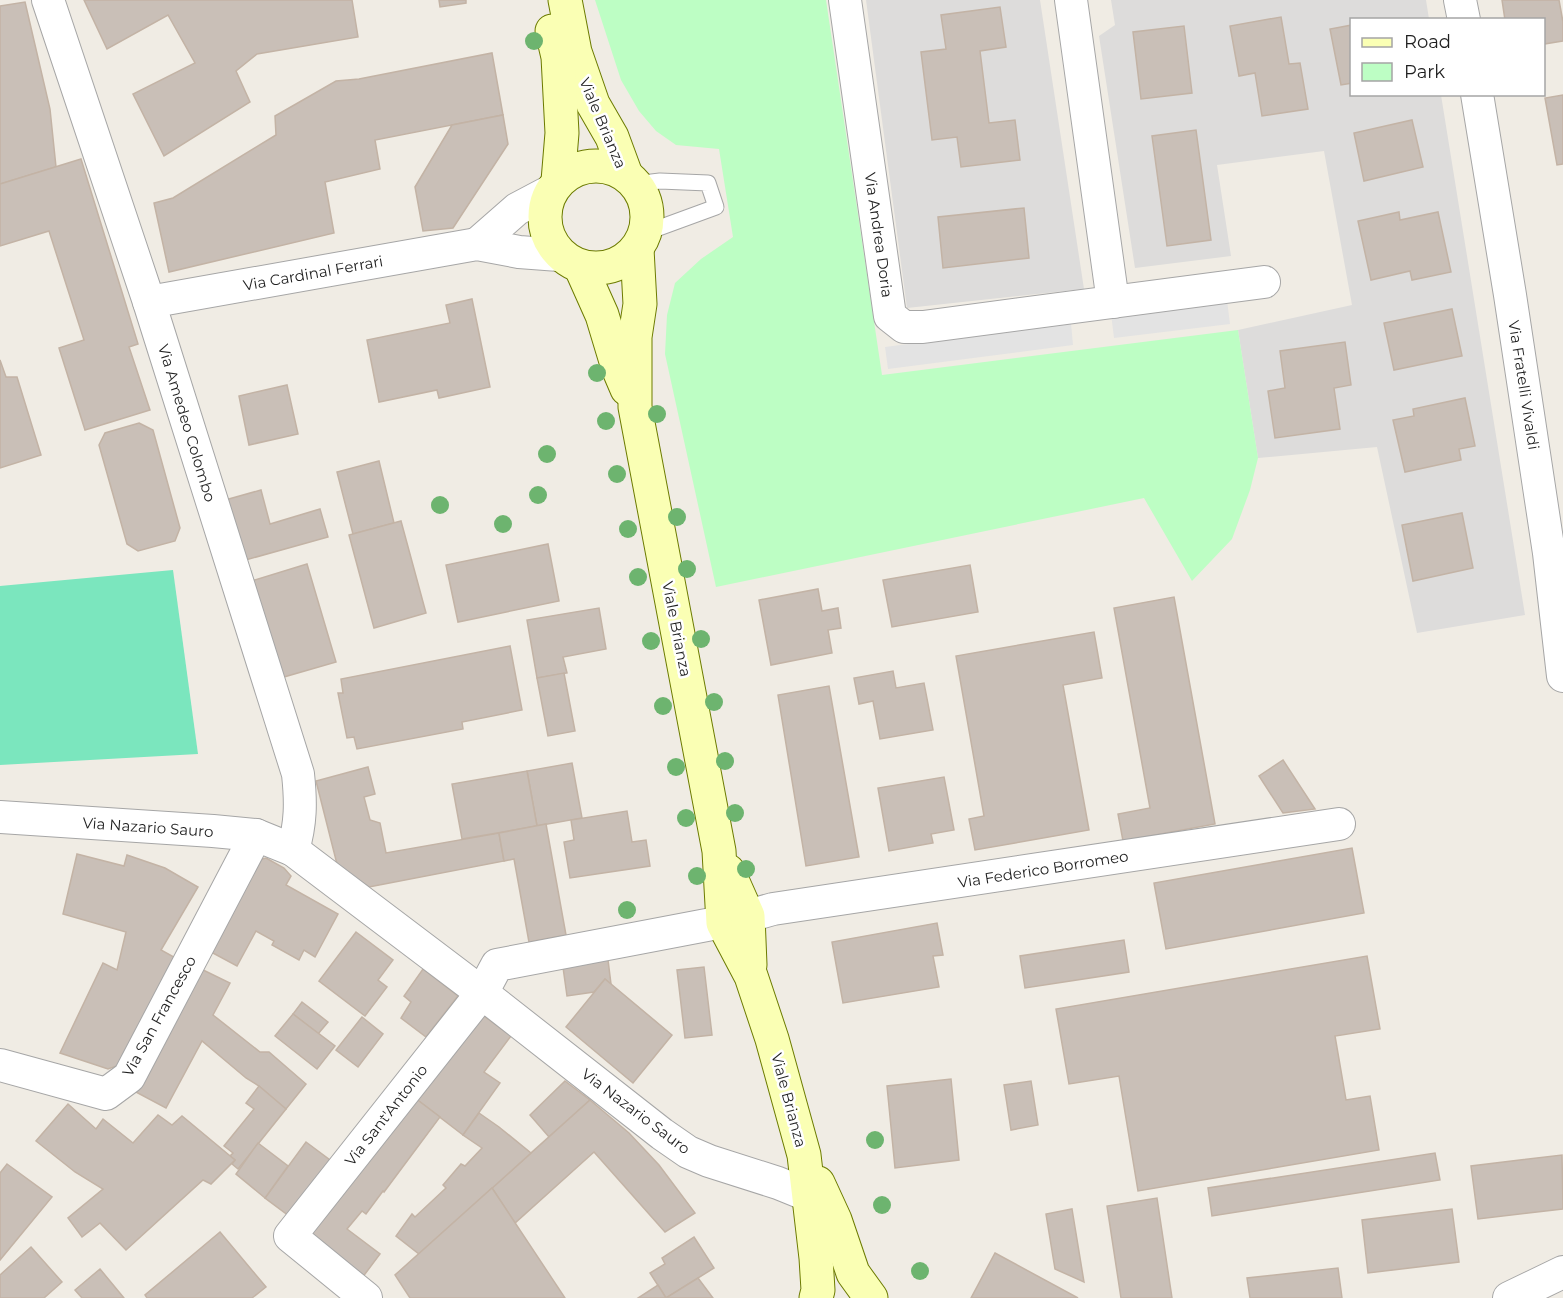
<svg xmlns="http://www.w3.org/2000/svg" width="1563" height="1298" font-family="Montserrat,sans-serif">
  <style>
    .residential { fill: #dddcdb }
    .park { fill: #bdfec4 }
    .pitch { fill: #7be6be }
    .parking { fill: #e3e3e3 }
    .building { fill: #c9bfb7; stroke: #c3b3a5; stroke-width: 1.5 }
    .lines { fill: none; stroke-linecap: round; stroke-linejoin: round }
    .lane-casing { stroke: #a6a6a6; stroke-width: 17 }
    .street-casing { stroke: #a6a6a6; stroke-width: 34 }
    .secondary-casing { stroke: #6c7b00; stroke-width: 35 }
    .lane { stroke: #fff; stroke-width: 15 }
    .street { stroke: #fff; stroke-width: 32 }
    .secondary { stroke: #faffb4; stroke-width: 33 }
    .tree { fill: #6db46f }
    .labels { text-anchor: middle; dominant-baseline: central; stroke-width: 5; stroke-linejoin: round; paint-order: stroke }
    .street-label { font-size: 15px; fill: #1f1f1f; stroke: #fff }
  </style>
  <rect width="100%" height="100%" fill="#f0ece4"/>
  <g class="residential">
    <path d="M866 0H1040L1084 289 907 308Z"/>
    <path d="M1111 0H1426L1429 19 1352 20V94L1441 95 1525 615 1417 633 1377 447 1258 458 1238 330 1352 305 1324 151 1217 165 1231 256 1135 268 1099 36 1115 25Z"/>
  </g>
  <path class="park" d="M595 0H826L882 375 1238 330 1258 458 1250 490 1232 539 1192 581 1144 498 716 587 665 354 667 315 675 283 701 259 733 237 719 149 676 145 656 131 639 111 621 80Z"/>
  <path class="pitch" d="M173 570 198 754 0 765V586Z"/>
  <g class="parking">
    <path d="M1227 300 1230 324 1114 338 1111 314Z"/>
    <path d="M1071 323 1073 345 888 369 885 347Z"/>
  </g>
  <g class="building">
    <path d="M84 0H352L358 37 257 54 236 71 250 102 164 156 133 94 195 63 168 15 107 49Z"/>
    <path d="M439 0H466V3L440 7Z"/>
    <path d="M1502 0H1559L1563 22V41L1544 44V20H1505Z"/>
    <path d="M25 2 50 109 56 167 0 184V6Z"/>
    <path d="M1000 7 1006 47 980 51 989 123 1015 120 1020 160 961 167 957 137 932 140 921 52 946 49 941 15Z"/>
    <path d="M1281 17 1289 64 1300 63 1308 109 1262 116 1255 73 1239 76 1230 26Z"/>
    <path d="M1352 25V83L1341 85 1330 29Z"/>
    <path d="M1184 26 1192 93 1141 99 1133 32Z"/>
    <path d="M492 53 503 115 375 140 380 169 325 182 334 233 169 272 154 203 173 198 276 135 275 116 336 81 359 79Z"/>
    <path d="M1563 95V164L1557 165 1545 98Z"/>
    <path d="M503 115 508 144 453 228 423 231 415 187 452 125Z"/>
    <path d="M1412 120 1423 167 1364 181 1354 133Z"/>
    <path d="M1196 130 1211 240 1167 246 1152 136Z"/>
    <path d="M81 159 138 344 129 347 150 410 85 430 59 348 84 340 49 231 0 246V184Z"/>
    <path d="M1024 208 1029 258 943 268 938 217Z"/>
    <path d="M1399 212 1400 220 1438 212 1451 272 1412 280 1410 271 1371 280 1358 221Z"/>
    <path d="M472 299 490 387 439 398 437 390 379 402 367 340 450 323 446 305Z"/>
    <path d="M1452 309 1462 356 1394 370 1384 323Z"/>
    <path d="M1345 342 1351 385 1334 388 1340 429 1275 438 1268 391 1285 388 1280 351Z"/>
    <path d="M0 360 6 377H17L41 455 0 468Z"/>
    <path d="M287 385 298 434 249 445 239 396Z"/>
    <path d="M1465 398 1475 446 1459 449 1461 460 1405 472 1393 420 1414 416 1413 409Z"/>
    <path d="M139 423 153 430 180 528 175 541 138 551 127 544 99 445 105 433Z"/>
    <path d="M379 461 394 523 353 534 337 472Z"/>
    <path d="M261 490 270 524 320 509 328 537 242 561 225 500Z"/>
    <path d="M1462 513 1473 568 1413 581 1402 525Z"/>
    <path d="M401 521 426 613 374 628 349 535Z"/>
    <path d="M548 544 559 601 458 622 446 565Z"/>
    <path d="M307 564 336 662 277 679 248 582Z"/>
    <path d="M970 565 978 612 892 627 883 580Z"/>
    <path d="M818 589 822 611 838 608 841 628 828 630 832 653 771 665 759 600Z"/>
    <path d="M1174 597 1215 824 1123 841 1118 814 1150 808 1114 608Z"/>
    <path d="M599 608 606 649 563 657 567 673 537 678 527 620Z"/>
    <path d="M1094 632 1102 678 1063 685 1089 830 975 850 969 819 984 816 956 656Z"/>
    <path d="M510 646 522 710 462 722 463 729 357 749 354 737 347 738 338 693H343L341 679Z"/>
    <path d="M893 671 896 688 924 683 933 730 880 739 873 701 859 704 854 678Z"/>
    <path d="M564 673 575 731 548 736 537 678Z"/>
    <path d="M829 686 859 857 806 866 778 695Z"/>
    <path d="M1283 760 1315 809 1283 813 1259 776Z"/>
    <path d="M572 763 582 818 537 826 527 771Z"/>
    <path d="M368 767 375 794 364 797 370 820 380 823 386 853 499 833 504 861 369 887 338 868 316 781Z"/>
    <path d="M527 771 537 826 462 839 452 784Z"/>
    <path d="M944 777 954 830 931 834 933 843 889 851 878 788Z"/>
    <path d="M627 811 632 842 646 840 650 866 570 878 564 842 574 840 571 820Z"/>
    <path d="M546 824 566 935 529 942 514 859 504 861 499 833Z"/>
    <path d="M1352 848 1364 913 1166 949 1154 883Z"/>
    <path d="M77 854 124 866 127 855 165 868 198 887 161 950 181 961 120 1065 108 1069 60 1053 103 963 117 970 126 932 63 914Z"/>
    <path d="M266 858 284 868 291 876 286 885 338 914 315 957 304 950 299 960 272 945 274 941 256 931 237 966 209 951 258 860Z"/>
    <path d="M937 923 943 955 933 956 939 987 843 1003 832 942Z"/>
    <path d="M356 932 393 960 378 980 387 987 365 1016 319 981Z"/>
    <path d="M1124 940 1129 972 1025 988 1020 956Z"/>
    <path d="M607 952 611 984 605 979 594 992 567 996 562 960Z"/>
    <path d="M1367 956 1380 1029 1335 1036 1346 1100 1370 1096 1379 1150 1138 1191 1119 1076 1069 1084 1056 1009Z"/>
    <path d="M197 967 230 983 213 1015 260 1052H269L306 1084 286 1109 259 1086 246 1078 202 1041 166 1108 132 1090Z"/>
    <path d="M704 967 712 1035 685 1038 677 970Z"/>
    <path d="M423 969 458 996 426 1037 401 1018 411 1002 404 996Z"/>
    <path d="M605 979 672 1035 633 1083 566 1027Z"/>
    <path d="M302 1002 328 1022 318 1034 293 1014Z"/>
    <path d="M476 1010 511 1036 484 1072 500 1083 463 1135 411 1095Z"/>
    <path d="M293 1014 335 1046 317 1069 275 1036Z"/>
    <path d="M362 1017 383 1034 358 1067 336 1050Z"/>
    <path d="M951 1079 959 1160 895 1168 887 1086Z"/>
    <path d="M565 1081 590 1100 549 1137 530 1115Z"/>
    <path d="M1031 1081 1038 1125 1011 1130 1004 1085Z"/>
    <path d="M259 1086 286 1109 238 1169 232 1164 235 1160 230 1156 233 1153 224 1146 254 1109 246 1103Z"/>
    <path d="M411 1095 440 1117 384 1192 383 1191 366 1214 362 1211 347 1229 380 1254 362 1278 312 1240V1228Z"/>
    <path d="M590 1100 629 1133 659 1165 695 1213 665 1232 594 1152 515 1223 492 1188Z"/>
    <path d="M68 1104 96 1129 103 1119 133 1143 158 1115 172 1125 182 1116 235 1160 211 1184 203 1180 126 1250 100 1223 82 1237 68 1218 103 1189 75 1172 36 1141Z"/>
    <path d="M479 1113 499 1127 531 1153 419 1254 396 1236 412 1214 415 1217 446 1188 443 1185 461 1164 465 1166 482 1148 463 1135Z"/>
    <path d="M306 1142 334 1163 293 1219 265 1198Z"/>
    <path d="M258 1143 288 1166 265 1198 236 1174Z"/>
    <path d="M1435 1153 1440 1180 1212 1216 1208 1188Z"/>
    <path d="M1562 1155 1563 1209 1478 1219 1471 1166Z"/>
    <path d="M7 1164 52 1197 0 1260V1173Z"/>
    <path d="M492 1188 565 1298H410L395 1275Z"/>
    <path d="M1157 1198 1172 1298H1121L1107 1206Z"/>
    <path d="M1072 1209 1084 1282 1055 1269 1046 1214Z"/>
    <path d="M1452 1209 1459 1262 1368 1273 1362 1220Z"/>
    <path d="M220 1232 266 1287 252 1298H147L145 1295Z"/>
    <path d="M694 1237 714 1268 666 1298 650 1273 665 1264 662 1258Z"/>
    <path d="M31 1247 62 1282 44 1298H0V1275Z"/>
    <path d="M995 1253 1078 1298H971Z"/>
    <path d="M1338 1268 1342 1298H1250L1247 1278Z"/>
    <path d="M100 1269 124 1298H82L75 1290Z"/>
    <path d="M698 1278 713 1298H666Z"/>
    <path d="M658 1285 666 1298H638Z"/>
  </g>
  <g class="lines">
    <g class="lane-casing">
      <path id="lane" d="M635 184 660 181 708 183 716 207 645 233"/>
    </g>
    <g class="street-casing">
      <g id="street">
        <path d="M48 0 149 302 298 774C301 802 301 823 293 850"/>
        <path d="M845 0 890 316 904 327H923L1264 282"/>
        <path d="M1071 0 1113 302"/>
        <path d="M1460 0 1464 20"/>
        <path d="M1477 94 1510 295 1549 553 1563 676"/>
        <path d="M477 244 517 209 551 191"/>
        <path d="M149 302 477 244 519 252 559 255"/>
        <path d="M0 817 213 831 256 835 293 850 482 993 662 1134 688 1152 709 1161 778 1183 810 1196"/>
        <path d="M748 916 773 909 1339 824"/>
        <path d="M0 1065 106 1094 129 1077 256 835"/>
        <path d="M366 1298 290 1236 482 993 497 965 712 924 723 923"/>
        <path d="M1509 1298 1563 1272"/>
      </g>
    </g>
    <g class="secondary-casing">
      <g id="secondary">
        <path d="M565 0 575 52 593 104 612 137 626 175"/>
        <path d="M552 31 558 57 562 133 558 181"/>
        <circle cx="596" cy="217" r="51"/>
        <path d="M637 249 640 304 635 337V407L719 851 723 923 751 976 772 1039 804 1155 816 1258 818 1290 816 1298"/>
        <path d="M581 268 602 315 618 368 627 389"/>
        <path d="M728 871 748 916 750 965"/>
        <path d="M818 1183 835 1220 853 1273 871 1298"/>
      </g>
    </g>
    <use href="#lane" class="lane"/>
    <use href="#street" class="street"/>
    <use href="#secondary" class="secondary"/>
  </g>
  <g class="tree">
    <circle cx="534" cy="41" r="9"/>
    <circle cx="597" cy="373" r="9"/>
    <circle cx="657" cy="414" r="9"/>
    <circle cx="606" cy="421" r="9"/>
    <circle cx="547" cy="454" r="9"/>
    <circle cx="617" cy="474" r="9"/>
    <circle cx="538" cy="495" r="9"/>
    <circle cx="440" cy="505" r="9"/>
    <circle cx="677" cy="517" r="9"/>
    <circle cx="503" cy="524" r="9"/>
    <circle cx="628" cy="529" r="9"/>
    <circle cx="687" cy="569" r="9"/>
    <circle cx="638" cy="577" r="9"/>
    <circle cx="701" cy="639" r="9"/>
    <circle cx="651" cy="641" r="9"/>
    <circle cx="714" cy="702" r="9"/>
    <circle cx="663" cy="706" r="9"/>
    <circle cx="725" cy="761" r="9"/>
    <circle cx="676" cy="767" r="9"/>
    <circle cx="735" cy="813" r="9"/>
    <circle cx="686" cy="818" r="9"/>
    <circle cx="746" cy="869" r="9"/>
    <circle cx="697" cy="876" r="9"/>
    <circle cx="627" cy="910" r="9"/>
    <circle cx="875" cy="1140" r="9"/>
    <circle cx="882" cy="1205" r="9"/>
    <circle cx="920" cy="1271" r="9"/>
  </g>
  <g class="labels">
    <g class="street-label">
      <text transform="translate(603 123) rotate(67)">Viale Brianza</text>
      <text transform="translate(879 235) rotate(82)">Via Andrea Doria</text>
      <text transform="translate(313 273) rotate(-10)">Via Cardinal Ferrari</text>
      <text transform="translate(1524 385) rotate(81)">Via Fratelli Vivaldi</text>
      <text transform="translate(187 423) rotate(73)">Via Amedeo Colombo</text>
      <text transform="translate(677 629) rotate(79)">Viale Brianza</text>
      <text transform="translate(148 827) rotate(4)">Via Nazario Sauro</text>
      <text transform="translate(1043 869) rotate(-9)">Via Federico Borromeo</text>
      <text transform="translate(159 1016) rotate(-61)">Via San Francesco</text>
      <text transform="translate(789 1100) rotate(75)">Viale Brianza</text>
      <text transform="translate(636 1111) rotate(37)">Via Nazario Sauro</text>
      <text transform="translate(386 1115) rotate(-52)">Via Sant'Antonio</text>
    </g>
  </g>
  <rect x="1350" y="18" width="195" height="78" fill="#ffffff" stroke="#a5a5a5" stroke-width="1.5"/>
  <rect x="1362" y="38" width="30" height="9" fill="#faffb4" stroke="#a5a5a5" stroke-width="1.5"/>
  <text x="1404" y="48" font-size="18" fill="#1f1f1f">Road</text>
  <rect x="1362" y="63" width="30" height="18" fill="#bdfec4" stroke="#a5a5a5" stroke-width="1.5"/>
  <text x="1404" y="78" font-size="18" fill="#1f1f1f">Park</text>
</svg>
